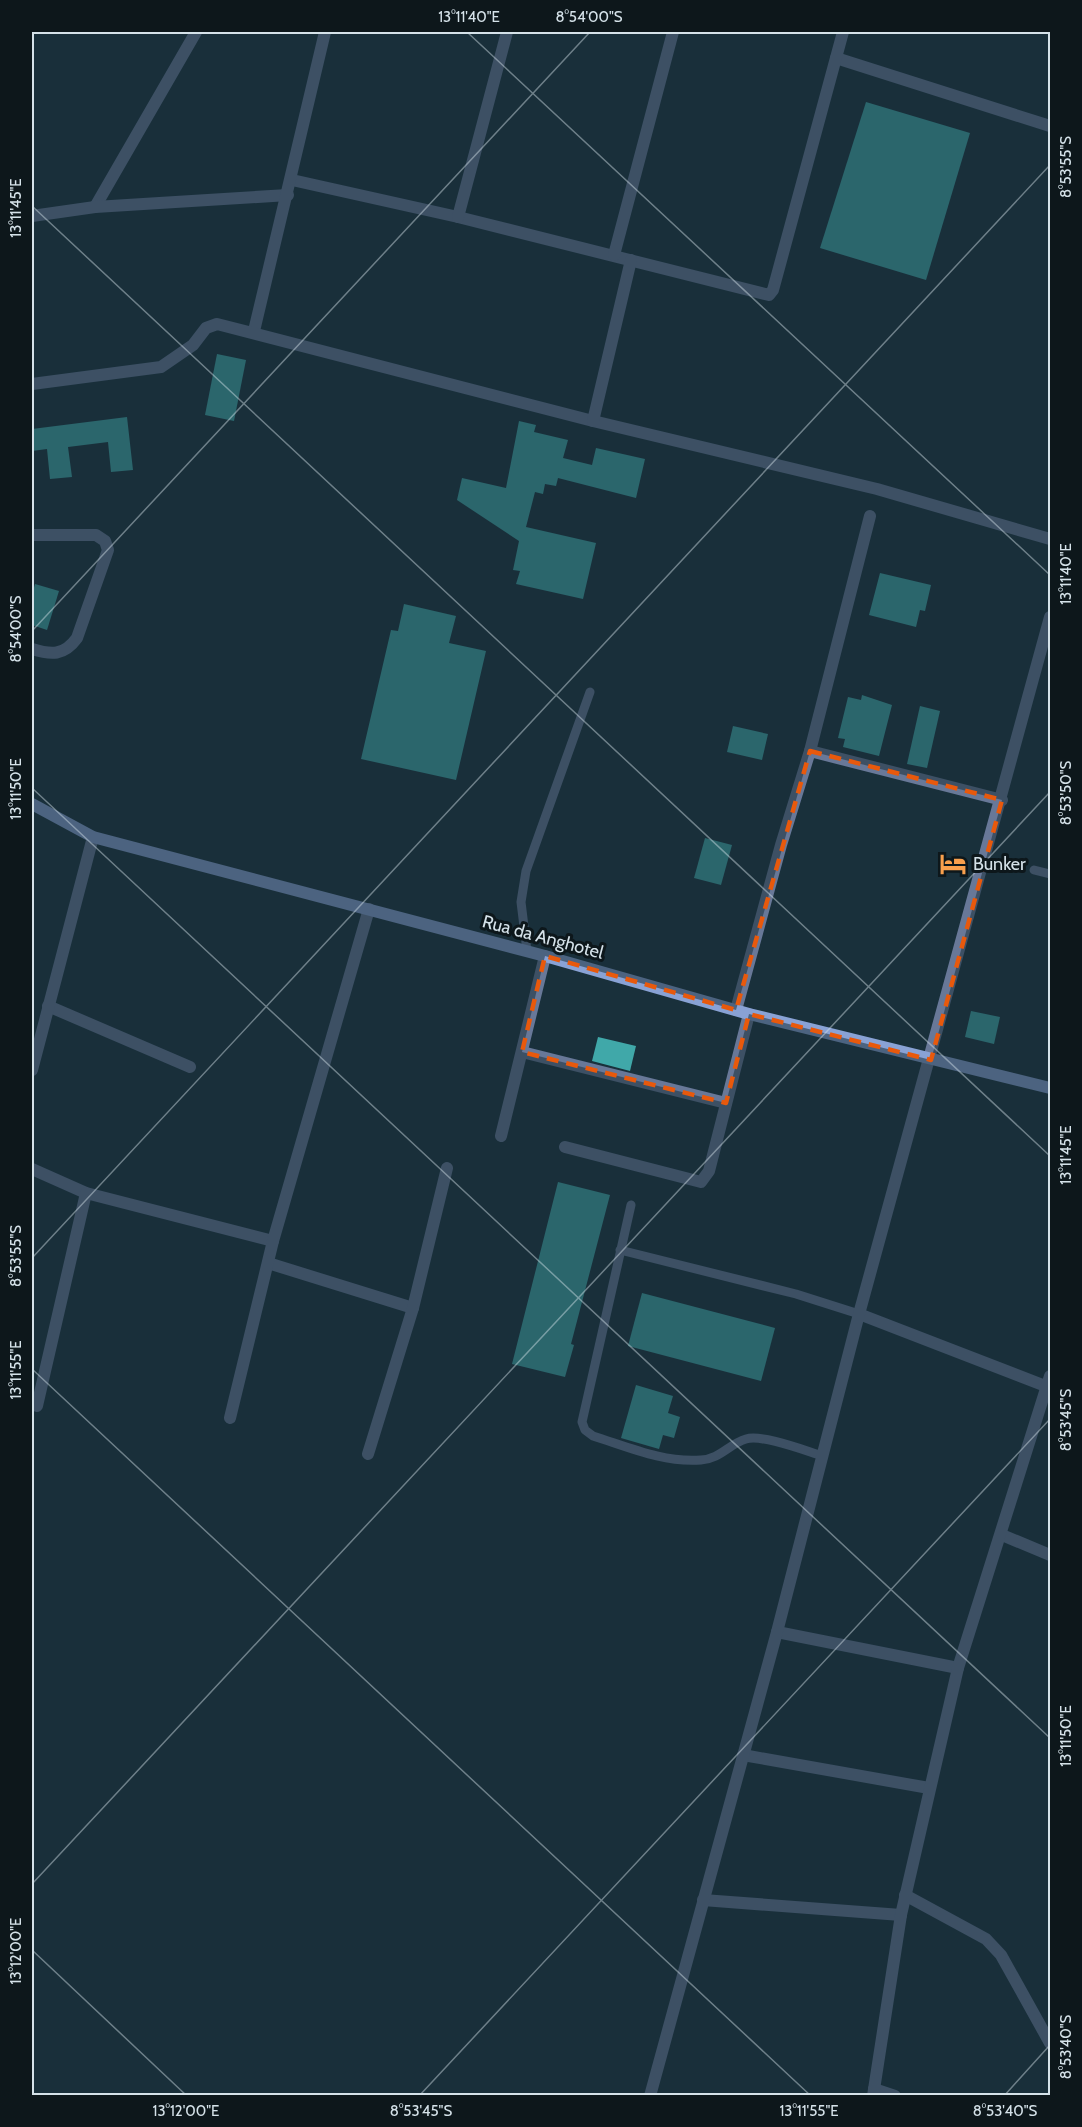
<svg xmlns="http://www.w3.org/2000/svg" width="1082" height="2127" font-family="Cabin,sans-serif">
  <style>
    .building { fill: #40a8a9 }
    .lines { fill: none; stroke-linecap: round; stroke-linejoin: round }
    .service { stroke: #687898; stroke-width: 9 }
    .minor { stroke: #687898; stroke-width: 12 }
    .secondary { stroke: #89a2d5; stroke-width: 12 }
    .marked { fill: none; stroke: #e8590c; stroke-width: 4.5; stroke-dasharray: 12 8; stroke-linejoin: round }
    .ticks { fill: none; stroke: #d5e2e9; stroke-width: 1.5; stroke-opacity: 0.45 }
    .labels { text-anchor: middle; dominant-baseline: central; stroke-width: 6; stroke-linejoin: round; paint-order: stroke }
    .poi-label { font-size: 18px; fill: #d5e2e9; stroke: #0d171b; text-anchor: start }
    .street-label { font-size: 18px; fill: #d5e2e9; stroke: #0d171b }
    .neatline { fill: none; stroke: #d5e2e9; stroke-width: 2 }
    .ticks-label { font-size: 15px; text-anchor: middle; fill: #d5e2e9 }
  </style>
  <rect width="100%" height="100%" fill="#19303b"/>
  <g class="building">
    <path d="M866 102 970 133 926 280 820 248Z"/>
    <path d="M217 354 246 360 234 421 205 415Z"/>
    <path d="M127 417 133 470 111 472 108 442 68 447 72 477 50 479 47 449 32 451V429Z"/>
    <path d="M519 421 536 425 534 432 568 440 563 458 592 465 596 448 645 459 636 498 558 478 556 486 545 484 543 494 535 492 526 527 596 543 583 599 516 584 520 571 513 570 519 541 457 500 462 478 506 488Z"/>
    <path d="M880 573 931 585 925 611 920 610 916 627 869 615Z"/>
    <path d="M35 584 59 591 47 630 32 625V595Z"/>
    <path d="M404 604 456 616 449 643 486 651 456 780 361 759 391 630 398 631Z"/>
    <path d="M862 695 892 705 879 756 843 747 845 739 838 738 848 697 861 700Z"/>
    <path d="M920 706 940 711 927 768 907 764Z"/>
    <path d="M733 726 768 734 762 760 727 752Z"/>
    <path d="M705 838 732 845 721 885 694 878Z"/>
    <path d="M971 1011 1000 1017 994 1044 965 1037Z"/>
    <path d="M598 1037 636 1046 630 1071 592 1061Z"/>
    <path d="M558 1182 610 1195 571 1344 574 1345 565 1377 512 1364Z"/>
    <path d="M642 1293 775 1328 761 1381 628 1346Z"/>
    <path d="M636 1385 673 1396 668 1413 680 1417 674 1438 663 1435 659 1449 621 1438Z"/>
  </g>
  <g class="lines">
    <g class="service">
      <path d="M1034 870 1050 874"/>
      <path d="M527 951 521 902 526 871 590 692"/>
      <path d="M631 1205 582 1422 585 1430 593 1436C628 1447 664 1463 701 1460 720 1459 729 1444 746 1439 762 1434 806 1451 823 1456"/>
      <path d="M620 1250 796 1294 859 1314"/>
    </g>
    <g class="minor">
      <path d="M836 58 1050 126"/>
      <path d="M292 180 458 217 769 295 773 290 843 32"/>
      <path d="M95 207 196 32"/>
      <path d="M32 216 95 207 288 195"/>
      <path d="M458 217 507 32"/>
      <path d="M614 255 673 32"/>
      <path d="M254 331 325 32"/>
      <path d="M32 384 161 367 193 345 206 328 217 324 593 421 877 489 1050 539"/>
      <path d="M593 421 631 260"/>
      <path d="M32 535H96L105 541 108 550 77 638C64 656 51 655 32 649"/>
      <path d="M810 751 1002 800"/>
      <path d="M48 1006 190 1067"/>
      <path d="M736 1010 781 845 810 751 870 516"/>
      <path d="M522 1052 726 1103"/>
      <path d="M32 1070 93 837"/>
      <path d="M501 1136 545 956"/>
      <path d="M565 1147 701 1182 709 1171 749 1014"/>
      <path d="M32 1169 86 1193 273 1241"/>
      <path d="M268 1263 413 1308"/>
      <path d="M859 1314 1048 1387"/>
      <path d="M37 1406 86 1193"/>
      <path d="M230 1418 273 1241 369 909"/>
      <path d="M368 1454 413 1308 447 1168"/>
      <path d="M1002 1535 1050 1555"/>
      <path d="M777 1632 958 1668"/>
      <path d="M743 1755 929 1788"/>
      <path d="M905 1895 986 1939 1001 1955 1050 2043"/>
      <path d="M703 1900 901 1915"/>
      <path d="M874 2089 895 2096"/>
      <path d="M650 2096 777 1632 859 1314 1050 617"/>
      <path d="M873 2096 901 1915 958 1668 1050 1376"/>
    </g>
    <path class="secondary" d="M32 804 93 837 545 956 749 1014 1050 1088"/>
  </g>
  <path d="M0 0H1082V2127H0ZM810 751 1002 800 931 1060 749 1014 726 1103 522 1052 545 956 736 1010Z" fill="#19303b" fill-opacity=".55" fill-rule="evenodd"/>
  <path class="marked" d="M810 751 1002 800 931 1060 749 1014 726 1103 522 1052 545 956 736 1010Z"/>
  <path class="ticks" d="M467 32 1050 575M32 206 1050 1156M32 631 590 32M32 788 1050 1738M32 1258 1050 165M32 1369 811 2096M32 1884 1050 792M32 1950 187 2096M419 2096 1050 1419M1004 2096 1050 2045"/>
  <defs>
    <g id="hotel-bare" transform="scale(2.07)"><path d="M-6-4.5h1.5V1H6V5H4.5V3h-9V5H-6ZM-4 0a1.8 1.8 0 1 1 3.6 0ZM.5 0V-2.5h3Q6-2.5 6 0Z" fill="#f9a04d" stroke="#0d171b" stroke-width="2.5" paint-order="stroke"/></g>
  </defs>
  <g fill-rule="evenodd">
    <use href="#hotel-bare" x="953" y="864"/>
  </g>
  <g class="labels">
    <g class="poi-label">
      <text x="973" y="864">Bunker</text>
    </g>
    <g class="street-label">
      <text transform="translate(543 937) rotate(15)">Rua da Anghotel</text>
    </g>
  </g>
  <rect width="1082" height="2127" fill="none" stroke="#0d171b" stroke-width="66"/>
  <rect x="33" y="33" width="1016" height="2061" class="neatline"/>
  <g class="ticks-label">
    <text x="469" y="22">13°11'40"E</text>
    <text x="589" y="22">8°54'00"S</text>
    <text transform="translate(1066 167) rotate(-90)" y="5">8°53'55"S</text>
    <text transform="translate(16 208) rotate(-90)" y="5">13°11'45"E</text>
    <text transform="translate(1066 574) rotate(-90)" y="5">13°11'40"E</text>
    <text transform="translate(16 629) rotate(-90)" y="5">8°54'00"S</text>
    <text transform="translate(16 789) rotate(-90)" y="5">13°11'50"E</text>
    <text transform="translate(1066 793) rotate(-90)" y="5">8°53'50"S</text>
    <text transform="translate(1066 1155) rotate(-90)" y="5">13°11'45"E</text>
    <text transform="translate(16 1256) rotate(-90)" y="5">8°53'55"S</text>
    <text transform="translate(16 1370) rotate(-90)" y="5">13°11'55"E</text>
    <text transform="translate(1066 1420) rotate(-90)" y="5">8°53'45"S</text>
    <text transform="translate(1066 1736) rotate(-90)" y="5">13°11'50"E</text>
    <text transform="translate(16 1951) rotate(-90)" y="5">13°12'00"E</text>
    <text transform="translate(1066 2047) rotate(-90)" y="5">8°53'40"S</text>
    <text x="186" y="2116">13°12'00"E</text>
    <text x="421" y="2116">8°53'45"S</text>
    <text x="809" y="2116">13°11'55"E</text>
    <text x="1005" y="2116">8°53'40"S</text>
  </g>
</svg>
